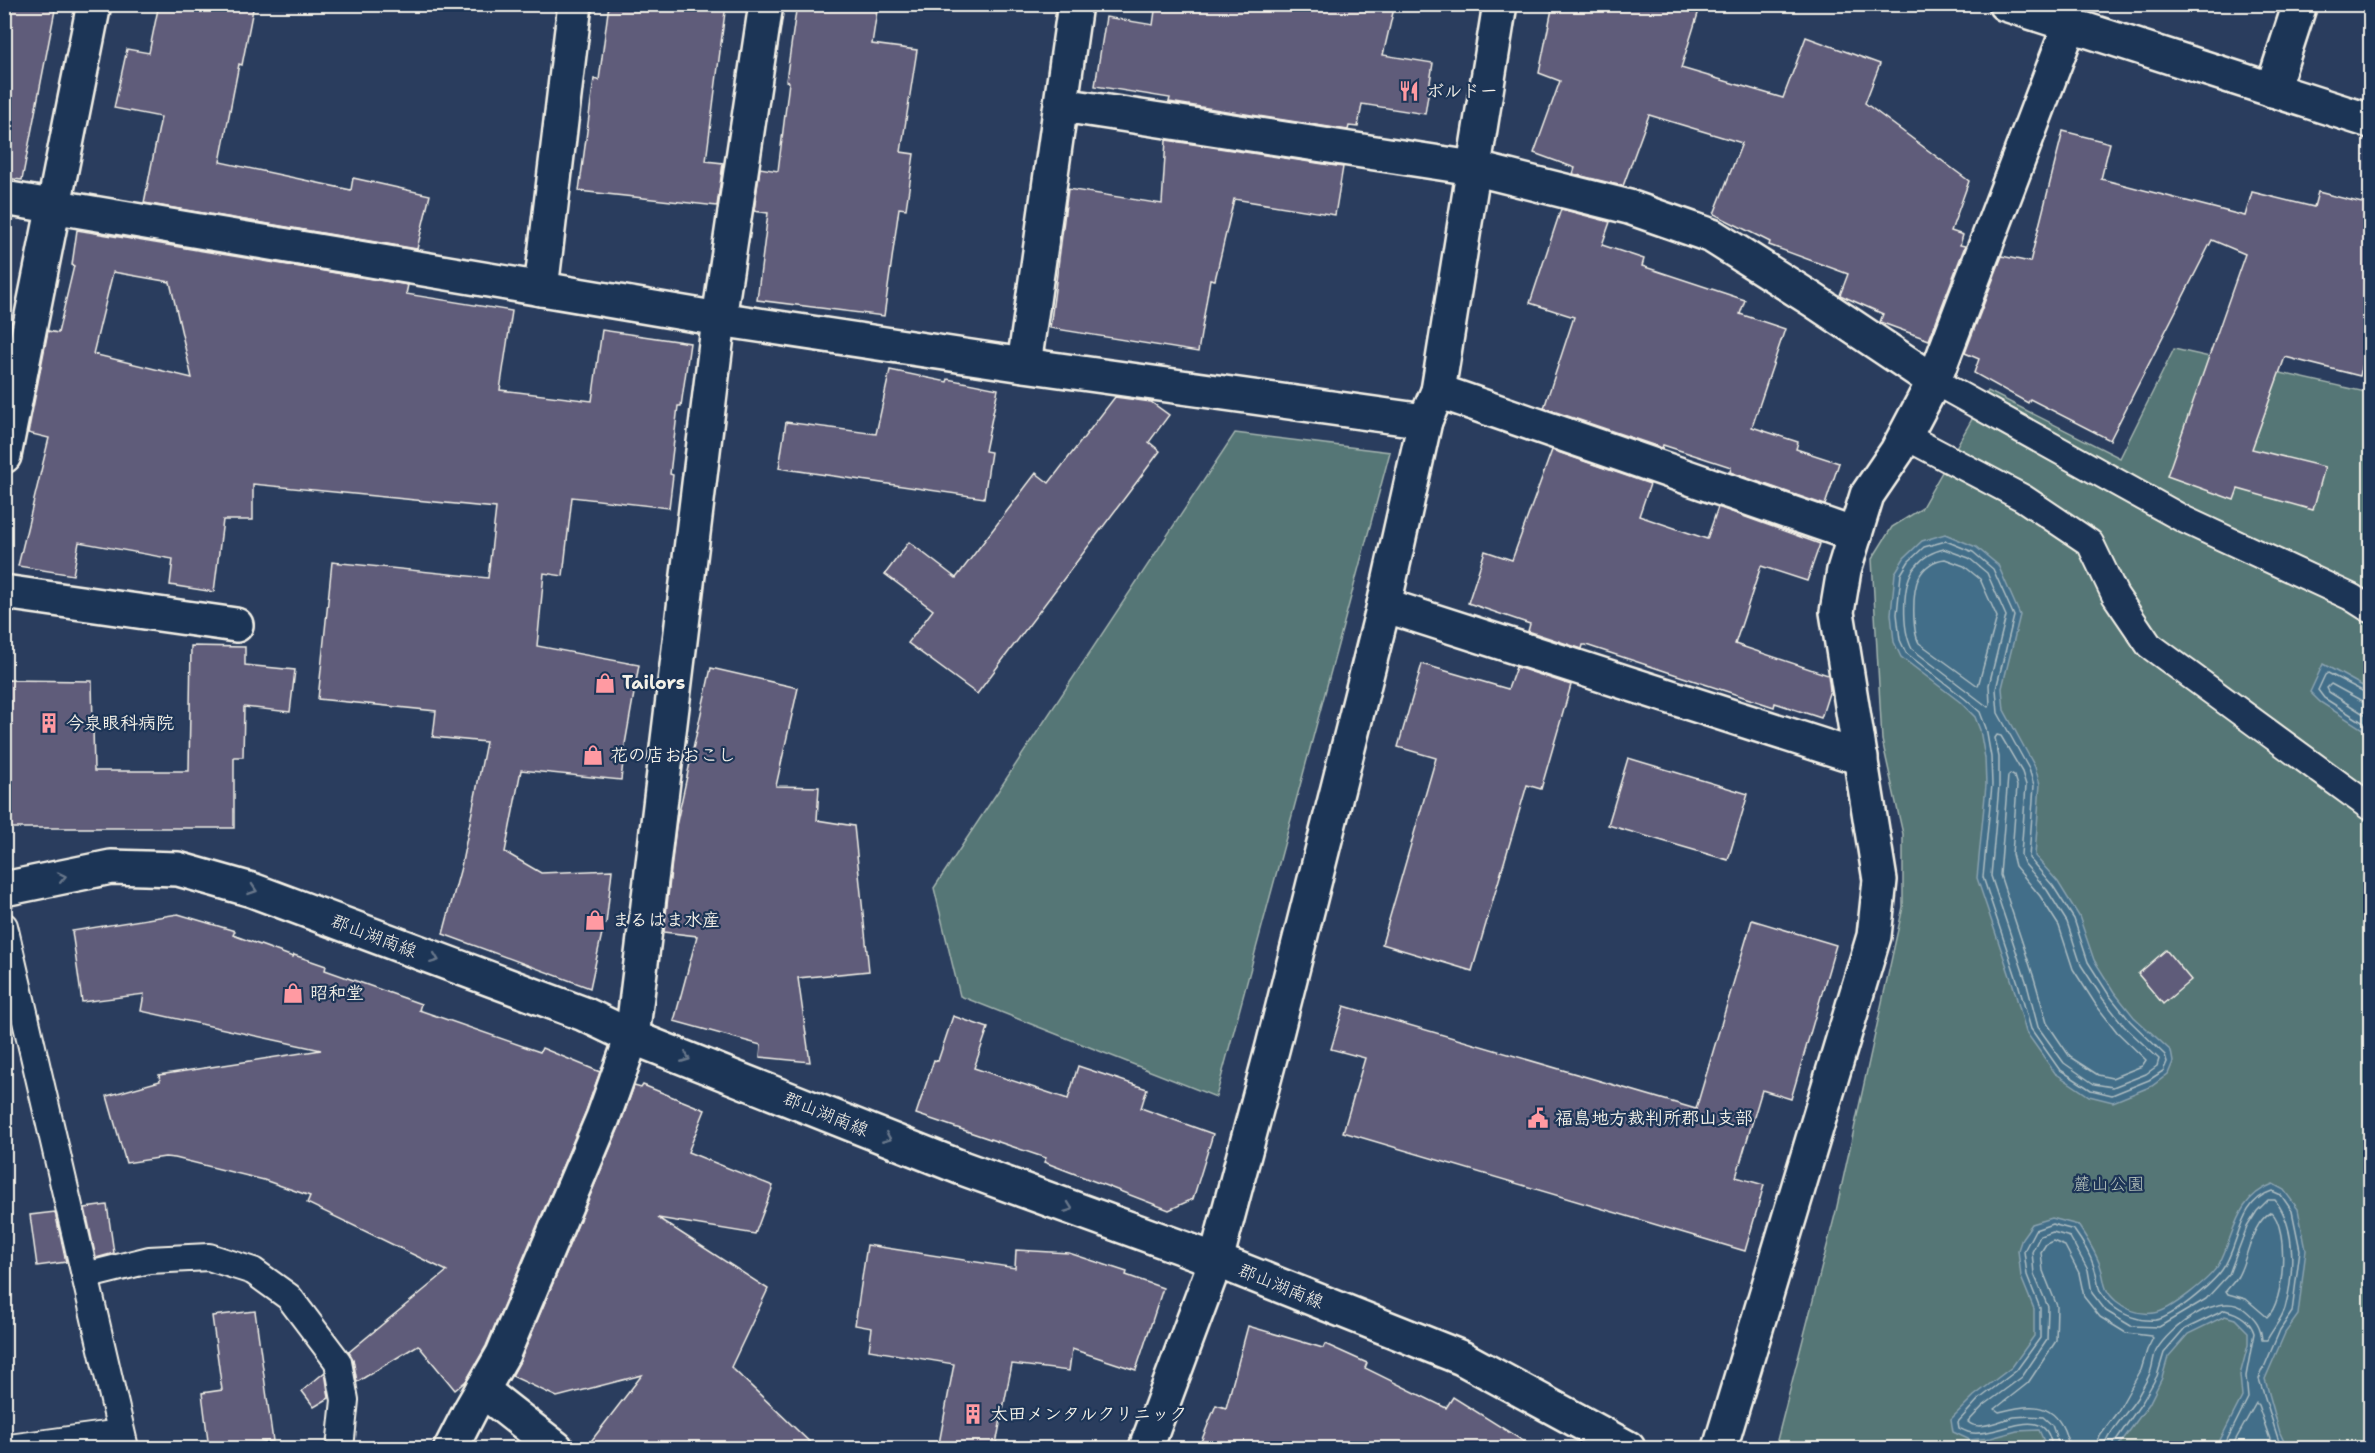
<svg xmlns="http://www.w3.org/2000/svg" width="2375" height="1453" font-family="'Shantell Sans','Klee One',sans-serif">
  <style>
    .green { fill: #547676; stroke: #a4b4af; stroke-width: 1.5 }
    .water { fill: #436e89; stroke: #8aa2af; stroke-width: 1.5 }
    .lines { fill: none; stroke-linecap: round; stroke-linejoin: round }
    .shore { stroke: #adbdc2; stroke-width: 1.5 }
    .building { fill: #5f5c7a; stroke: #f4f1e8; stroke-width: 1.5; fill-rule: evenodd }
    .service-casing { stroke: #f4f1e8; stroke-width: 30 }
    .minor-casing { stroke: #f4f1e8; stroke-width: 38 }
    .tertiary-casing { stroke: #f4f1e8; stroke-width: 38 }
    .primary-casing { stroke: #f4f1e8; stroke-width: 38 }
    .service { stroke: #1d3557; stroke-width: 26 }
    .minor { stroke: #1d3557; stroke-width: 33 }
    .tertiary { stroke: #1d3557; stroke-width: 33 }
    .primary { stroke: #1d3557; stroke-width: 33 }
    .oneway { stroke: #68778a }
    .labels { text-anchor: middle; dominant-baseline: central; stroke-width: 4.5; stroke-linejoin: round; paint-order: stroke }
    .poi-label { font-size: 18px; font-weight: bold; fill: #f4f1e8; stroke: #1d3557; text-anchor: start }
    .street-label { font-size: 18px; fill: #f4f1e8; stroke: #1d3557 }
    .park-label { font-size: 18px; fill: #b4c0ba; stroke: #1d3557 }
  </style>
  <rect width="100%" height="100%" fill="#2a3d5e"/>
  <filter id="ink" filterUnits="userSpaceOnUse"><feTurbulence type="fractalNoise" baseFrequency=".0167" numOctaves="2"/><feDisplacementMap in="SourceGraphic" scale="12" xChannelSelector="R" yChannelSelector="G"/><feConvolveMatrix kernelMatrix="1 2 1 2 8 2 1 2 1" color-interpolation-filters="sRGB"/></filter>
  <g filter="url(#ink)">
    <g class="green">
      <path d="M2174 349 2370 393V1448H1775L1836 1211 1903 907V834L1882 740 1872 559 1892 527 1921 509 1988 391 2120 458Z"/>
      <path d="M1235 433 1390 452 1216 1097 960 996 934 888Z"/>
    </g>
    <g class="water">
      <path d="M1945 534 1976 547 1998 565 2020 615 2002 688 2004 710 2035 767 2040 784 2035 856 2058 882 2079 916 2094 960 2114 992 2134 1017 2171 1051 2173 1062 2168 1074 2152 1086 2113 1102 2089 1096 2055 1073 2026 1032 2013 985 1977 878 1986 785 1985 758 1980 730 1975 717 1960 702 1901 657 1894 642 1891 614 1895 573 1904 558 1922 541Z"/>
      <path d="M2323 664 2370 690V734L2320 702 2310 692Z"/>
      <path d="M2273 1184 2284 1190 2298 1209 2306 1250 2298 1315 2285 1333 2265 1379 2280 1433 2287 1448H2216L2242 1397 2240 1375 2248 1345V1332L2235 1319 2225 1316 2188 1334 2168 1357 2162 1378 2149 1404 2117 1448H2047L2039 1430 2017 1431 1991 1438 1970 1440 1953 1432 1951 1419 1974 1396 2012 1367 2034 1336V1309L2021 1277 2018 1250 2022 1238 2032 1224 2052 1218 2078 1225C2086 1237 2095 1251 2100 1265 2106 1281 2101 1288 2116 1301 2127 1310 2140 1315 2154 1313 2169 1312 2211 1278 2219 1264 2235 1234 2235 1198 2273 1184Z"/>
    </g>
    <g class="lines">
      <g class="shore">
        <path d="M1946 541 1973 552 1993 569 2014 616 1996 689 1998 713 2029 769 2034 785 2029 858 2053 886 2074 919 2088 962 2109 995 2130 1021 2165 1055 2167 1062 2163 1071 2149 1080 2112 1095 2091 1090 2059 1069 2031 1029 2018 983 1983 877 1992 785 1991 757 1986 728 1980 712 1964 698 1906 653 1900 640 1897 614 1901 574 1909 561 1924 547Z"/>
        <path d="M1944 549 1969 558 1987 573 2006 616 1989 685 1990 705 1988 707 1912 649C1902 630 1901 582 1916 566 1924 556 1932 552 1944 549Z"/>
        <path d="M1945 559 1964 566 1980 579 1997 617 1978 686 1919 643C1912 630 1912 591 1919 577 1924 567 1934 560 1945 559Z"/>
        <path d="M2370 695 2328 673 2325 675 2318 690 2324 698 2370 727"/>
        <path d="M2370 702 2362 701 2331 684 2327 688 2329 692 2370 718"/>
        <path d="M1997 735 2001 736 2022 772 2026 785 2021 855 2024 863 2047 890 2067 922 2081 965 2103 999 2124 1026 2159 1059 2157 1066 2146 1074 2113 1087 2094 1084 2064 1063 2038 1027 2026 981 1991 876 1999 786V757L1995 738Z"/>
        <path d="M2010 774 2014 776 2017 786 2012 854 2015 866 2040 896 2059 926 2073 969 2096 1005 2117 1032 2146 1060 2142 1066 2112 1078 2098 1075 2070 1057 2047 1023 2034 978 2000 875 2008 776Z"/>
        <path d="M2271 1212C2289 1227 2285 1303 2267 1317L2246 1299 2228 1294 2226 1291C2230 1286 2235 1281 2238 1276 2249 1256 2250 1225 2271 1212Z"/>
        <path d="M2052 1448C2047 1401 2001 1436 1973 1433 1968 1433 1963 1430 1959 1428L1958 1422 1978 1400 2016 1371 2040 1338V1308L2027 1275 2024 1251 2035 1230 2052 1224 2074 1230C2082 1241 2090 1254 2094 1267 2101 1285 2093 1286 2110 1304 2122 1315 2140 1322 2156 1320 2173 1317 2212 1284 2222 1270 2240 1246 2237 1202 2272 1191L2281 1195 2292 1211 2300 1250 2292 1312 2280 1330 2259 1379 2281 1448"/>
        <path d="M2060 1448 2052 1425 2043 1417C2034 1416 2023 1416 2014 1417 2001 1420 1978 1432 1968 1422L1983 1406 2022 1377 2047 1340 2048 1307 2034 1274 2032 1252 2040 1236 2053 1232 2070 1237 2088 1270 2092 1293 2106 1311 2131 1326 2159 1327 2206 1299 2229 1274 2247 1227 2257 1211 2268 1200H2275C2297 1228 2294 1275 2285 1308 2282 1319 2272 1330 2267 1340H2262C2261 1326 2256 1319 2245 1310 2221 1289 2168 1328 2156 1351 2153 1357 2153 1366 2150 1373 2147 1381 2141 1390 2137 1398 2129 1411 2106 1434 2105 1448"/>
        <path d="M2069 1448C2069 1442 2066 1436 2064 1430 2051 1400 2026 1405 1999 1412L1995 1409 2028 1383 2056 1341 2057 1306 2043 1271 2041 1252 2046 1244 2053 1241 2065 1246 2079 1273 2084 1297 2100 1317 2126 1333 2151 1336 2153 1338 2147 1350 2141 1370 2118 1411 2100 1435 2096 1448"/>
        <path d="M2113 1448 2114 1443 2143 1401 2157 1376 2164 1353 2185 1329 2225 1310C2237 1313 2250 1320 2254 1333L2246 1376 2248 1398 2223 1448"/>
        <path d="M2231 1448 2256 1403 2258 1405 2273 1448"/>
      </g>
    </g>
    <g class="building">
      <path d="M4 4H28L55 10 22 180 4 178Z"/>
      <path d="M159 4H254L242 65 239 64 220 162 351 190 353 178 430 195 417 249 144 203 161 117 114 108 127 49 149 53Z"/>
      <path d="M609 4H726L706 161 723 163 717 206 579 191 594 79 599 80Z"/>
      <path d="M797 4H878L872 44 917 50 901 152 914 154 906 209 899 208 884 316 757 300 768 213 754 211 760 168 778 171 789 82 786 81Z"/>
      <path d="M1156 4H1395L1383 55 1433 63 1425 114 1362 104 1358 127 1349 126 1348 130 1169 102 1170 98 1095 86 1106 17 1153 25Z"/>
      <path d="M1553 4H1701L1681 68 1783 98 1806 37 1880 64 1865 103 1969 181 1951 231 1963 235 1960 245 1965 246 1929 340 1880 322 1883 314 1840 295 1848 274 1769 245 1770 242 1714 214 1742 143 1649 115 1623 186 1573 174 1575 168 1534 153 1560 81 1539 73Z"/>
      <path d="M2063 131 2110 143 2101 179 2245 216 2252 192 2314 207 2318 192 2370 205V334L2360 376 2285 357 2252 449 2325 467 2313 510 2238 489 2234 500 2167 476 2245 254 2212 240 2110 440 2030 399 2028 403 1974 373 1979 359 1965 353 2002 256 2030 262Z"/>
      <path d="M1166 140 1343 167 1335 215 1234 199 1215 280 1210 279 1198 352 1050 328 1068 189 1162 204Z"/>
      <path d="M1561 209 1610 222 1602 245 1644 259 1642 266 1745 300 1740 314 1785 329 1752 427 1798 442 1796 449 1839 463 1825 505 1730 472 1731 467 1663 445 1662 448 1544 408 1574 317 1530 303Z"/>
      <path d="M77 230 408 285 406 294 512 311 500 390 592 401 602 330 690 343 681 406H678L670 474 673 475 669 508 572 497 563 576 544 573 537 646 639 665 625 744 621 780 521 770 505 852 541 873 612 870 606 924H604L590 988 443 934 461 867 486 742 433 737 436 711 318 699 332 562 488 578 496 508 253 484V520H223L214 592 170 585 173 559 79 542 73 575 18 566 49 438 28 433 48 331 58 333 74 266 72 265ZM113 272 170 282 192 378 93 354Z"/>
      <path d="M4 320 12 322 4 357Z"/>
      <path d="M890 370 947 382 948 379 998 389 985 451 991 452 984 498 779 468 786 422 876 434Z"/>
      <path d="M1115 397 1151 402 1169 415 1149 442 1160 451 977 694 908 643 933 610 885 574 909 542 956 578 1036 473 1049 483Z"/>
      <path d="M1552 450 1650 484 1639 516 1707 539 1718 507 1820 544 1807 581 1761 566 1735 644 1828 675 1830 690 1821 718 1775 703 1774 707 1586 645H1583L1582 649 1528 631 1530 624 1468 603 1485 551 1512 560Z"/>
      <path d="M191 646 245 647V665L295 670 290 712 244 707 243 757H234V828H4V680L92 681 94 771H189Z"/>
      <path d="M1422 664 1508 689 1516 667 1571 685 1541 789 1527 785 1472 971 1382 944 1436 758 1398 747Z"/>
      <path d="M711 668 798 688 776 786 819 787 817 820 854 826 869 971 798 978 810 1062 760 1057 761 1045 674 1021 697 936 664 932 676 826Z"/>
      <path d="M1628 758 1748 794 1728 860 1608 825Z"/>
      <path d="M178 914 235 931 233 935 293 957 294 955 326 966 325 970 421 1004 419 1010 540 1052 542 1048 600 1072 586 1111 486 1346 466 1381 455 1390 418 1345 357 1382 353 1359 349 1352 447 1271 307 1203 310 1196 264 1180 175 1158 165 1157 126 1163 107 1096 160 1081 159 1075 321 1050 141 1011 144 994 82 1002 72 931Z"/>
      <path d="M1752 920 1836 945 1791 1099 1762 1090 1736 1177 1764 1185 1745 1251 1343 1132 1365 1058 1331 1049 1344 1006 1696 1109Z"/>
      <path d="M2166 950 2191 980 2163 1004 2138 974Z"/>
      <path d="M953 1016 988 1028 974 1068 1068 1099 1078 1066 1147 1089 1141 1108 1213 1134 1193 1199 1169 1210 1044 1162 1046 1158 916 1114 934 1060 938 1061Z"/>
      <path d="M643 1085 705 1110 688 1152 773 1186 755 1234 658 1218 768 1289 731 1367 817 1449H585L642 1375 557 1397 512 1376 520 1361 620 1125 634 1086 641 1088Z"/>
      <path d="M107 1205 114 1253 96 1258 85 1208Z"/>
      <path d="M55 1212 66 1262 37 1266 30 1215Z"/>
      <path d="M867 1245 1015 1268 1016 1250 1069 1253 1127 1272 1126 1275 1163 1288 1136 1370 1072 1349 1069 1371 1012 1364 995 1449H938L954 1364 869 1350 872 1328 855 1325Z"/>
      <path d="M255 1311 273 1441 209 1449 202 1393 222 1390 212 1316Z"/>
      <path d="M1248 1326 1323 1348 1325 1344 1367 1363 1365 1368 1446 1408 1453 1397 1536 1449H1198L1216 1405 1226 1408Z"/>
      <path d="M325 1372 329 1398 314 1407 302 1391Z"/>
    </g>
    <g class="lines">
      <g class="service-casing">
        <g id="service">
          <path d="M1934 381 2185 520 2351 597 2370 609"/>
          <path d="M1905 436 2023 498 2090 543 2115 595 2149 645 2370 807"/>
          <path d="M4 926 125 1448"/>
          <path d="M85 1276 149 1260 209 1257 253 1271 289 1297 338 1362 345 1400 340 1448"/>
          <path d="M9 1448 121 1433"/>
        </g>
      </g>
      <g class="minor-casing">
        <g id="minor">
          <path d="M2272 90 2300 4"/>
          <path d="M1062 105 1473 168 1629 207 1712 236 1813 300 1934 381"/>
          <path d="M4 198 719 319 1024 365 1425 421"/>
          <path d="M541 289 575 4"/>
          <path d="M1024 365 1075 4"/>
          <path d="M1438 391 1855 535"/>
          <path d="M4 456 94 4"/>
          <path d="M4 592 236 625"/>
          <path d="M1384 605 1861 758"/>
          <path d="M482 1390 556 1448"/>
          <path d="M451 1448 471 1409 503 1354 603 1118 632 1037 719 319 766 4"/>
          <path d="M1720 1448 1874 936 1880 880 1837 612 1844 570 1867 495 1897 451 1934 381 2070 24"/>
        </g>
      </g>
      <g class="tertiary-casing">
        <g id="tertiary">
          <path d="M2005 4 2370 121"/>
          <path d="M1146 1448 1216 1260 1273 1046 1384 605 1425 421 1438 391 1500 4"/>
        </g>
      </g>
      <g class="primary-casing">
        <path id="primary" d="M4 889 111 867 178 869 252 890 584 1014 632 1037 962 1168 1216 1260 1462 1358 1628 1448"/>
      </g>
      <use href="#service" class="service"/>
      <use href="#minor" class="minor"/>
      <use href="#tertiary" class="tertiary"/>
      <use href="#primary" class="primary"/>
    </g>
    <defs><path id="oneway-chevron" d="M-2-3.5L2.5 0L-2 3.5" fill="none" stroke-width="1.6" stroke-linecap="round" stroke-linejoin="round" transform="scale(1.5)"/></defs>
    <g class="oneway">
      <use href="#oneway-chevron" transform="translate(62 877) rotate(-12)"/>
      <use href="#oneway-chevron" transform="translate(253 890) rotate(19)"/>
      <use href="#oneway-chevron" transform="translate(435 959) rotate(21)"/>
      <use href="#oneway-chevron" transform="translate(686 1058) rotate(22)"/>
      <use href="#oneway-chevron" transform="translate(887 1138) rotate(22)"/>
      <use href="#oneway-chevron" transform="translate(1069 1208) rotate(20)"/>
    </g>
  </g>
  <defs>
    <g id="restaurant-bare" transform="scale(1.62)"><path d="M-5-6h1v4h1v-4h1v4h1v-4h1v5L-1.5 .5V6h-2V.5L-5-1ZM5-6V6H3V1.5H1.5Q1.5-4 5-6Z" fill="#ff9aa2" stroke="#1d3557" stroke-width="2.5" paint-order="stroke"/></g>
    <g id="shop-bare" transform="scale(1.62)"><path d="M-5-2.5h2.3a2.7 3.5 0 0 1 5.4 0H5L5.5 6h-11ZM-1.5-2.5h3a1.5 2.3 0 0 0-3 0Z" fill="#ff9aa2" stroke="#1d3557" stroke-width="2.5" paint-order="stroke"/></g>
    <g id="building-bare" transform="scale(1.62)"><path d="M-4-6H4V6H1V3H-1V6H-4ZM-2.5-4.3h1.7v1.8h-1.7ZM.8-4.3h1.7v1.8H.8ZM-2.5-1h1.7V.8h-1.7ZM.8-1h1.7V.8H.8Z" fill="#ff9aa2" stroke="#1d3557" stroke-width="2.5" paint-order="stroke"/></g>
    <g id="civic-bare" transform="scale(1.62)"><path d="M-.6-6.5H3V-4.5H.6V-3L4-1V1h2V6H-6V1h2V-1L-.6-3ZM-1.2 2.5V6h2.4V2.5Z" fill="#ff9aa2" stroke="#1d3557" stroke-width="2.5" paint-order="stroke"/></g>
  </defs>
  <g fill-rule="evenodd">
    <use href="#restaurant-bare" x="1409" y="91"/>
    <use href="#shop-bare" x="605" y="683"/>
    <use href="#building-bare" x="49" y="723"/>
    <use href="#shop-bare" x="593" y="755"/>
    <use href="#shop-bare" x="595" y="920"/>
    <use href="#shop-bare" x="293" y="993"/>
    <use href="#civic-bare" x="1538" y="1118"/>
    <use href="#building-bare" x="973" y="1414"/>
  </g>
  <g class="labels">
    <g class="poi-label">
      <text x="1426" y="91">ボルドー</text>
      <text x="622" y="683">Tailors</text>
      <text x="66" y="723">今泉眼科病院</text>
      <text x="610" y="755">花の店おおこし</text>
      <text x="612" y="920">まるはま水産</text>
      <text x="310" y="993">昭和堂</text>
      <text x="1555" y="1118">福島地方裁判所郡山支部</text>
      <text x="990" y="1414">太田メンタルクリニック</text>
    </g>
    <g class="street-label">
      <text transform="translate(374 936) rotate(21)">郡山湖南線</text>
      <text transform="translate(826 1114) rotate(22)">郡山湖南線</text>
      <text transform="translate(1281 1286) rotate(22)">郡山湖南線</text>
    </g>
    <g class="park-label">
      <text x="2109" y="1184">麓山公園</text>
    </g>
  </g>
  <rect width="2375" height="1453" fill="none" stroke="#1d3557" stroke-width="24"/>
  <rect x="12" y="12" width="2351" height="1429" fill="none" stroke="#f4f1e8" stroke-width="2" filter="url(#ink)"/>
</svg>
